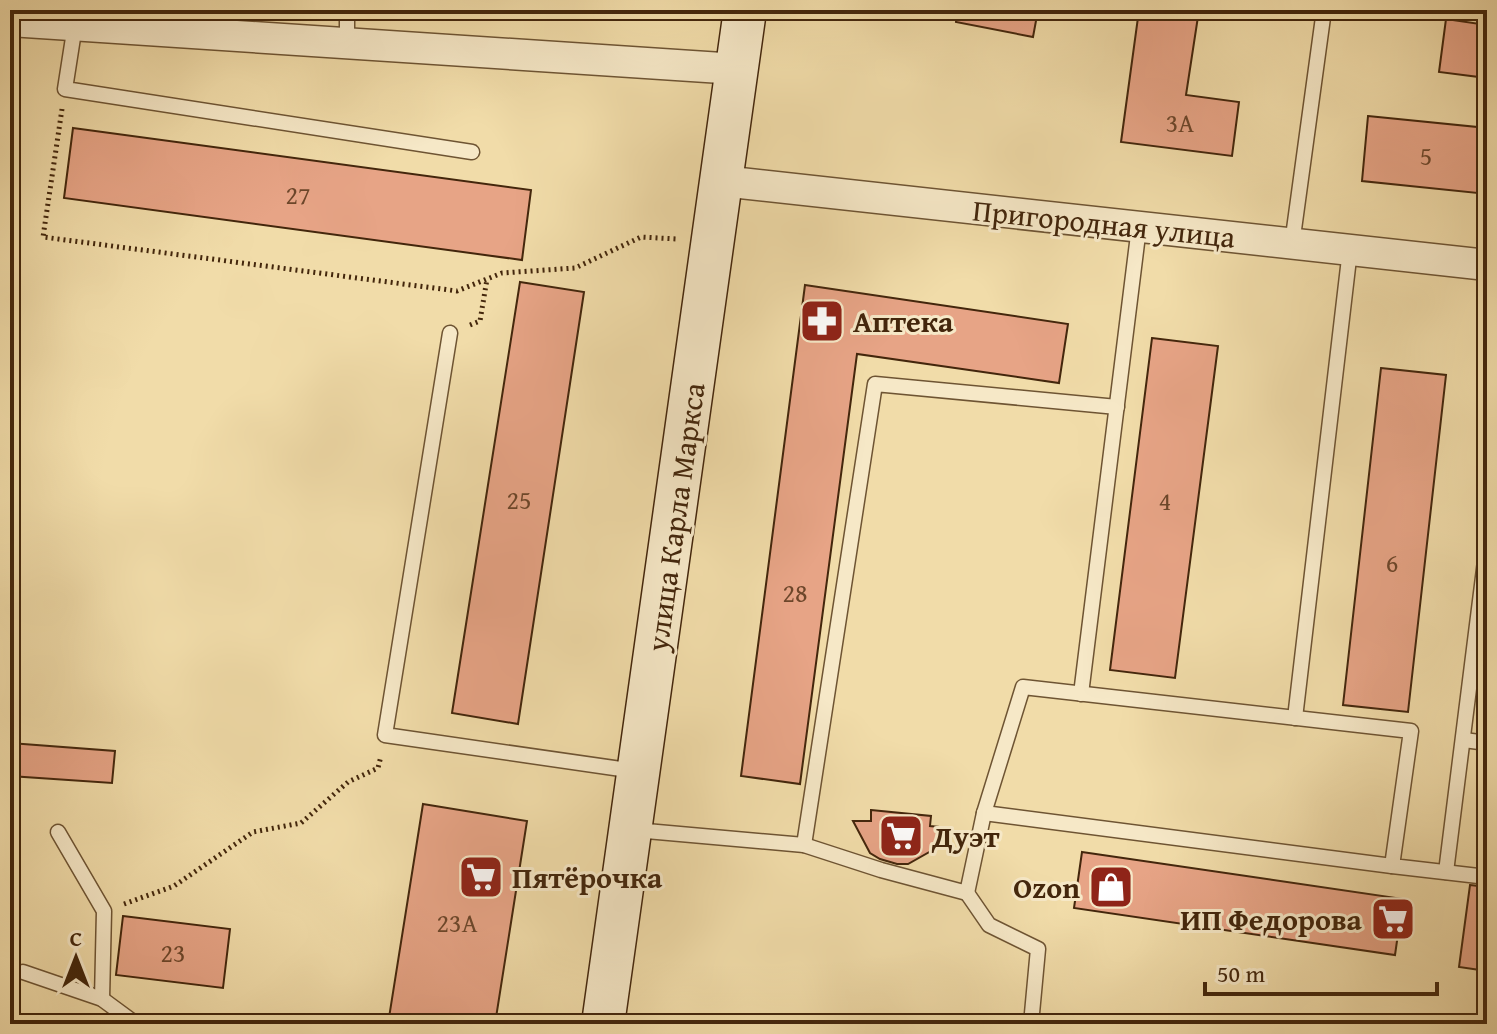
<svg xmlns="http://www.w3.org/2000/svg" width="1497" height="1034" font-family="'Gentium Book Plus',serif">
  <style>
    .building { fill: #e7a486; stroke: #43260c; stroke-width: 2 }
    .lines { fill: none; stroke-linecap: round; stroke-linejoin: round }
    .service-casing { stroke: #6e5433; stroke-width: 17 }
    .minor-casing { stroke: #6e5433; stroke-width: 33 }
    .secondary-casing { stroke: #43260c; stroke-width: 45 }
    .path { stroke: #43260c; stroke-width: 5; stroke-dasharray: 2 4; stroke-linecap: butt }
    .service { stroke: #f6e8c7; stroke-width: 14 }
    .minor { stroke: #f6e8c7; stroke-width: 30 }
    .secondary { stroke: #f6e8c7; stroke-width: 42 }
    .labels { text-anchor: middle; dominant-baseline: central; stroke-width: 6; stroke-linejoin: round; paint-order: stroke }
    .number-label { font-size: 26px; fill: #6c462a }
    .street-label { font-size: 30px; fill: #43260c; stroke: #f6e8c7 }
    .poi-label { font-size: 30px; font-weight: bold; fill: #43260c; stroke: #f6e8c7; text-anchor: start }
  </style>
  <rect width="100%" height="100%" fill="#f1dca9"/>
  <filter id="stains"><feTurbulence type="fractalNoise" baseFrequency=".0025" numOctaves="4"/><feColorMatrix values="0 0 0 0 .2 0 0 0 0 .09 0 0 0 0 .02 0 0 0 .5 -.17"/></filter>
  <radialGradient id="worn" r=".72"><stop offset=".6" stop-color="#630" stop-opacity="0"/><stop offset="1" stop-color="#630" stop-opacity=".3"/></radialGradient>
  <g class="building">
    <path d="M957 10H1038L1033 37 956 22Z"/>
    <path d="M1139 10H1199L1186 95 1239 102 1232 156 1121 142Z"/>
    <path d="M1446 19 1487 25V78L1439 72Z"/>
    <path d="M1368 116 1487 128V194L1362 181Z"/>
    <path d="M73 128 531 190 522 260 64 198Z"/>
    <path d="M520 282 584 292 518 724 452 713Z"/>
    <path d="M805 285 1068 324 1059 383 857 354 800 784 741 776Z"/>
    <path d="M1152 338 1218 346 1175 678 1110 670Z"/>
    <path d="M1381 368 1446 375 1408 712 1343 705Z"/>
    <path d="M10 743 115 751 112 783 10 776Z"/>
    <path d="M423 804 527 821 495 1024H388Z"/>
    <path d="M871 810 931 816 930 826 950 828 931 851 908 864H897L880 859 870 853 853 821H871Z"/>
    <path d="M1082 852 1403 899 1395 955 1074 908Z"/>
    <path d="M1470 885 1487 887V971L1459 967Z"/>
    <path d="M123 916 230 929 223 988 116 975Z"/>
  </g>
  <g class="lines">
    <g class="service-casing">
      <g id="service">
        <path d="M75 25 65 89 472 152"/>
        <path d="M197 33 198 10"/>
        <path d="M347 43V10"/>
        <path d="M1292 244 1324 10"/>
        <path d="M450 333 385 735 635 771"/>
        <path d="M1081 694 1139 227"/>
        <path d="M1295 718 1350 250"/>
        <path d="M1464 740 1487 743"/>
        <path d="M984 813 1392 866"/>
        <path d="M635 830 804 845 881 870 967 893 984 813 1023 687 1411 731 1392 866 1487 877"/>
        <path d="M58 832 104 911 102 999"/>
        <path d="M804 845 875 384 1117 407"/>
        <path d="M1446 872 1487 545"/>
        <path d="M967 893 989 925 1038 949 1031 1024"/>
        <path d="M23 972 102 999 136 1024"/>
      </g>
    </g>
    <g class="minor-casing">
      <g id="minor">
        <path d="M10 21 737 69"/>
        <path d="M722 181 1487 265"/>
      </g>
    </g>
    <g class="secondary-casing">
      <path id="secondary" d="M603 1024 745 10"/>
    </g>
    <g class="path">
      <path d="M62 109 43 237 457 291 502 273 575 268 641 237 677 239"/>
      <path d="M470 325 480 321 487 279"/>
      <path d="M124 904 174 886 253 832 301 823 348 782 378 768 381 756"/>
    </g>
    <use href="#service" class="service"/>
    <use href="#minor" class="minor"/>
    <use href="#secondary" class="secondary"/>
  </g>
  <defs>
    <g id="pharmacy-square" transform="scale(2.3)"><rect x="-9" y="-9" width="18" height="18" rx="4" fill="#8f2418" stroke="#f6e8c7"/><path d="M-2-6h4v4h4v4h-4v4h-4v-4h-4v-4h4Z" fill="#fff"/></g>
    <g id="supermarket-square" transform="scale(2.3)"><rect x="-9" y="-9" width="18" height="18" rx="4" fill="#8f2418" stroke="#f6e8c7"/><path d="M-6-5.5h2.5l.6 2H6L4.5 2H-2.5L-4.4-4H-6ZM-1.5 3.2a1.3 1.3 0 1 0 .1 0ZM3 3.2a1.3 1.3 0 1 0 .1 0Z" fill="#fff"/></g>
    <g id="shop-square" transform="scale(2.3)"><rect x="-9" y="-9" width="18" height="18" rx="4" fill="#8f2418" stroke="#f6e8c7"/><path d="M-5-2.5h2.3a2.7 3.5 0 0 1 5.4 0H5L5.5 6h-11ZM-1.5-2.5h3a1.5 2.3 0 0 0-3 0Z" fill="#fff"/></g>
  </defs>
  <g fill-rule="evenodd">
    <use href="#pharmacy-square" x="822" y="321"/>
    <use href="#supermarket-square" x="901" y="836"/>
    <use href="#supermarket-square" x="481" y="877"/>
    <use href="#shop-square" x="1111" y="887"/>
    <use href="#supermarket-square" x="1393" y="919"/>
  </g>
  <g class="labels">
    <g class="number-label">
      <text x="1180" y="122">3А</text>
      <text x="1426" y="155">5</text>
      <text x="298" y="194">27</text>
      <text x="519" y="499">25</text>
      <text x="1165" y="500">4</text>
      <text x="1392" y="562">6</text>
      <text x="795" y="592">28</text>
      <text x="457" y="922">23А</text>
      <text x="173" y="952">23</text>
    </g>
    <g class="street-label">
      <text transform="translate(1104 223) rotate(6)">Пригородная улица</text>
      <text transform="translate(675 517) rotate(-82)">улица Карла Маркса</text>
    </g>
    <g class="poi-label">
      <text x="853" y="321">Аптека</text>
      <text x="932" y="836">Дуэт</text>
      <text x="512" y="877">Пятёрочка</text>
      <text x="1080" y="887" text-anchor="end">Ozon</text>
      <text x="1362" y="919" text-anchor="end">ИП Федорова</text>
    </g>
  </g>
  <rect width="1497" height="1034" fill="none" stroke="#f1dca9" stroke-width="40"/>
  <rect x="12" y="12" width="1473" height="1010" fill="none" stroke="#43260c" stroke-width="4"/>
  <rect x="20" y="20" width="1457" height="994" fill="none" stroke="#43260c" stroke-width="2"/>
  <g transform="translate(76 958)" stroke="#f6e8c7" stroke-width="6" paint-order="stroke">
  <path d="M0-6L14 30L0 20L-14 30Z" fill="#43260c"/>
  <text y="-12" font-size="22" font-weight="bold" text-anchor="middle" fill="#43260c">С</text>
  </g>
  <path d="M1205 982v12h232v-12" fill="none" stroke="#43260c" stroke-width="4"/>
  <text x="1217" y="982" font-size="24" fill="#43260c" stroke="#f6e8c7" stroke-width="6" paint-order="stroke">50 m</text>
  <rect width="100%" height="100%" filter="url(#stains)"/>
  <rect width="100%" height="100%" fill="url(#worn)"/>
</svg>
